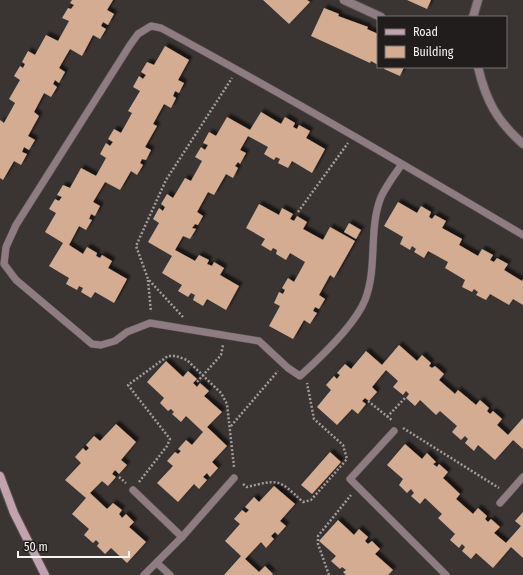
<svg xmlns="http://www.w3.org/2000/svg" width="523" height="575" font-family="'Fira Sans Condensed',sans-serif">
  <style>
    .building { fill: #d3ac91; filter: url(#shadow) }
    .lines { fill: none; stroke-linecap: round; stroke-linejoin: round }
    .lane-casing { stroke: #585352; stroke-width: 8 }
    .street-casing { stroke: #585352; stroke-width: 10 }
    .secondary-casing { stroke: #585352; stroke-width: 10 }
    .path { stroke: #a09c9a; stroke-width: 2.5; stroke-dasharray: 2 2; stroke-linecap: butt }
    .lane { stroke: #8f7c83; stroke-width: 7 }
    .street { stroke: #8f7c83; stroke-width: 8 }
    .secondary { stroke: #c2a2ae; stroke-width: 8 }
  </style>
  <defs>
    <filter id="shadow"><feDropShadow dx="3.5" dy="-3.5" stdDeviation="1" flood-color="#0009"/></filter>
  </defs>
  <rect width="100%" height="100%" fill="#3a3533"/>
  <g class="building">
    <path d="M72 0H113L107 10 114 14 108 25 103 22 101 26 106 29 100 39 93 35 82 56 70 49 59 68 65 72 59 83 55 80 53 84 57 87 51 97 44 93 34 112 39 116 28 136 35 140 29 150 24 147 22 152 27 154 21 165 14 161 3 180 0 178V120L4 123 15 103 9 99 20 80 14 76 20 66 23 68 25 64 22 62 28 51 35 55 46 35 58 41 69 21 62 18 68 8 71 9 74 5 70 3Z"/>
    <path d="M263 0H307L310 2 289 24Z"/>
    <path d="M407 0H431L427 9Z"/>
    <path d="M324 8 339 14 338 16 368 27 367 29 378 34V65L371 61 370 63 311 36Z"/>
    <path d="M165 46 189 60 178 80 184 83 179 93 175 91 173 96 176 98 171 108 164 104 153 124 157 126 145 147 151 150 146 160 142 159 140 163 143 165 137 175 131 171 120 190 105 182 93 202 100 206 95 216 91 214 89 219 92 220 86 230 79 226 69 245 83 254 87 247 97 253 96 256 100 258 102 255 112 261 108 268 127 279 114 303 95 292 91 298 81 292 83 288 79 286 77 290 66 284 69 278 49 266 63 243 45 232 56 213 49 209 55 199 59 201 62 197 57 195 63 185 70 188 81 168 96 176 106 158 100 154 106 143 110 146 113 142 108 139 114 129 121 133 132 113 128 111 140 91 133 87 139 76 143 79 146 75 141 72 147 62 154 65Z"/>
    <path d="M385 67H404L400 76 384 69Z"/>
    <path d="M261 112 281 124 285 117 295 123 293 127 297 129 299 125 310 131 306 138 325 149 312 173 292 161 288 168 278 163 280 159 276 157 274 160 264 154 268 147 248 136 240 150 246 153 240 164 238 162 235 166 238 168 233 178 226 174 214 195 208 192 197 212 203 216 198 225 195 224 192 228 196 229 190 239 183 236 175 250 195 261 199 255 209 260 207 264 212 266 214 262 224 268 220 275 239 286 226 310 207 299 203 306 193 300 195 295 191 293 188 297 178 291 182 285 162 273 172 256 148 242 159 223 153 219 159 208 163 211 165 207 161 204 167 194 173 198 185 178 191 181 202 161 195 157 201 147 205 150 208 145 203 143 209 132 216 136 227 117 250 130Z"/>
    <path d="M398 202 417 213 421 206 431 212 429 217 432 219 435 215 446 221 442 228 462 239 459 245 478 256 482 249 493 255 490 260 494 262 497 258 508 264 504 270 522 281 523 279V305L513 299 509 305 490 294 486 300 476 295 478 292 474 289 472 292 462 287 465 280 445 268 448 262 428 251 424 258 414 252 416 249 412 246 410 250 400 244 403 237 384 226Z"/>
    <path d="M259 204 279 215 282 208 293 214 290 219 294 221 297 216 307 222 303 229 323 240 330 227 355 241 334 278 330 275 319 295 325 299 319 309 315 307 313 311 317 313 310 324 304 320 293 339 269 326 280 306 274 303 279 292 283 294 285 290 282 288 288 278 294 282 305 262 290 253 286 260 276 254 277 250 273 248 271 251 261 245 265 239 246 228Z"/>
    <path d="M349 223 361 230 356 239 344 232Z"/>
    <path d="M399 345 417 361 422 355 431 363 429 366 432 368 435 366 444 374 439 380 455 394 458 390 476 405 480 400 489 408 487 411 490 414 493 411 502 419 497 425 508 435 523 418V449L513 440 495 460 478 445 474 451 465 443 468 439 465 436 461 440 452 432 457 426 440 411 436 415 420 400 415 406 406 398 409 394 406 391 403 395 393 387 398 381 386 370 372 387 377 392 369 401 365 398 362 401 366 404 358 414 352 409 337 425 317 407 331 390 326 385 334 376 337 379 340 375 337 373 345 364 351 369 366 351 382 365Z"/>
    <path d="M166 361 183 377 188 371 197 379 193 383 197 387 200 383 209 391 204 396 222 412 207 427 227 446 212 462 218 468 210 477 207 473 203 477 207 480 199 489 194 484 178 502 157 483 173 466 167 461 175 452 178 454 181 451 178 449 186 440 192 445 203 432 186 416 181 422 172 414 174 412 171 409 168 411 160 403 164 398 147 382Z"/>
    <path d="M116 424 136 442 121 460 127 465 119 474 115 470 112 474 116 477 108 486 102 481 90 493 107 509 113 503 122 510 119 514 122 518 126 514 134 522 129 527 146 542 127 563 111 548 105 554 97 546 99 543 96 540 93 543 84 535 89 529 72 514 86 498 65 480 81 463 75 457 83 448 86 451 89 448 86 445 94 436 100 441Z"/>
    <path d="M405 444 422 459 427 453 436 462 433 464 437 467 439 464 448 472 443 478 460 494 456 499 473 514 478 508 487 516 485 519 488 522 491 519 500 527 494 533 506 543 521 526 515 521 523 512V558L511 547 493 568 476 553 471 559 462 551 465 547 462 544 459 548 450 540 455 534 438 518 442 514 425 498 420 504 411 496 414 493 411 489 407 493 399 485 403 479 387 465Z"/>
    <path d="M330 452 341 462 312 494 301 485Z"/>
    <path d="M274 486 295 504 280 521 286 526 278 535 275 532 271 536 274 539 266 548 261 542 245 559 259 572 265 566 273 574 272 575H224L241 556 225 541 240 524 234 519 242 510 246 513 249 510 245 507 254 497 259 502Z"/>
    <path d="M338 520 354 535 359 529 368 537 365 541 368 544 372 541 380 549 375 554 393 570 388 575H346L343 572 346 570 342 567 340 569 331 561 336 556 319 541Z"/>
  </g>
  <g class="lines">
    <g class="lane-casing">
      <g id="lane">
        <path d="M402 164C395 174 386 186 381 197 368 230 378 267 365 300 355 325 321 357 300 376L288 368 259 341 150 323 127 332 115 341 101 345 92 344 16 280 4 264 6 247 16 225 130 45 138 34 151 26 161 28C283 94 403 164 523 235"/>
        <path d="M394 431 350 479 446 575"/>
        <path d="M133 490 182 537"/>
        <path d="M500 503 523 477"/>
        <path d="M157 563 170 575"/>
        <path d="M144 575 182 537 234 478"/>
      </g>
    </g>
    <g class="street-casing">
      <g id="street">
        <path d="M344 0 381 17"/>
        <path d="M473 17 478 0"/>
        <path d="M478 67C486 101 497 121 523 144"/>
      </g>
    </g>
    <g class="secondary-casing">
      <path id="secondary" d="M0 476 14 513 45 575"/>
    </g>
    <g class="path">
      <path d="M298 212 348 143"/>
      <path d="M148 280 151 312"/>
      <path d="M183 317 148 279 136 246 166 180 232 78"/>
      <path d="M197 382 221 355 223 345"/>
      <path d="M368 401 393 421"/>
      <path d="M387 417 405 398"/>
      <path d="M231 426 278 371"/>
      <path d="M403 428 499 488"/>
      <path d="M119 477 126 483"/>
      <path d="M139 482 167 446 170 439 128 385 168 356H176L187 360 221 393 227 404 234 467"/>
      <path d="M243 484 247 487C280 479 278 479 303 502L311 500 347 459 343 445 314 419 307 383"/>
      <path d="M329 575 318 544V536L351 495"/>
    </g>
    <use href="#lane" class="lane"/>
    <use href="#street" class="street"/>
    <use href="#secondary" class="secondary"/>
  </g>
  <rect x="377" y="16" width="130" height="52" fill="#201d1c" stroke="#767372"/>
  <rect x="385" y="29" width="20" height="6" fill="#c2a2ae" stroke="#767372"/>
  <text x="413" y="36" font-size="12" fill="#f7f3f2">Road</text>
  <rect x="385" y="46" width="20" height="12" fill="#d3ac91" stroke="#767372"/>
  <text x="413" y="56" font-size="12" fill="#f7f3f2">Building</text>
  <path d="M18 551v6h111v-6" fill="none" stroke="#f7f3f2" stroke-width="2"/>
  <text x="24" y="551" font-size="12" fill="#f7f3f2" stroke="#201d1c" stroke-width="3" paint-order="stroke">50 m</text>
</svg>
